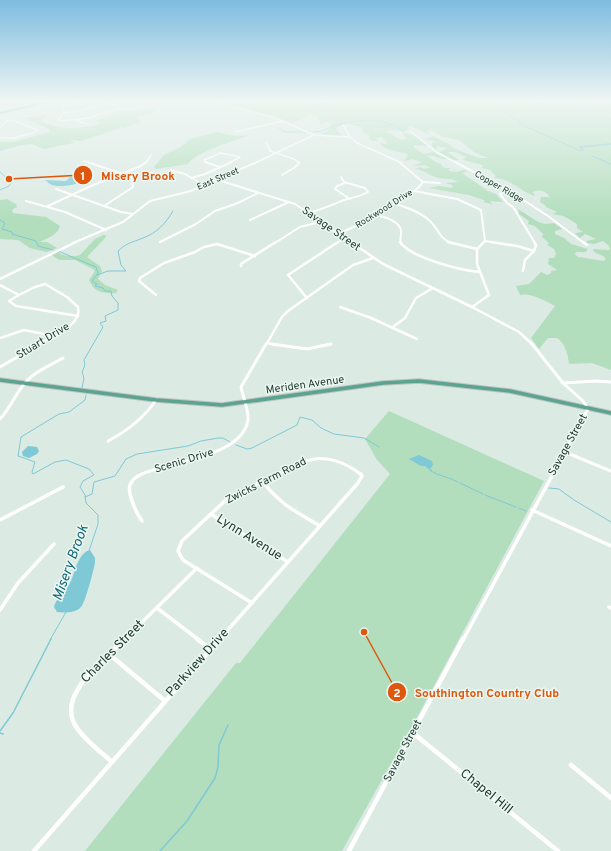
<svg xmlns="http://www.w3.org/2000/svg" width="611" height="851" font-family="Overpass,sans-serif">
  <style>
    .green { fill: #b2debd }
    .water { fill: #7ec9d5 }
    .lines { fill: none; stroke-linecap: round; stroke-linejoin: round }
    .stream-far1 { stroke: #7ec9d5; stroke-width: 1 }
    .stream { stroke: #7ec9d5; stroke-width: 1.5 }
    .canal { stroke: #7ec9d5; stroke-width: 1.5 }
    .major-far1-casing { stroke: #bbc4c2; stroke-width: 2.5 }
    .major-casing { stroke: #bbc4c2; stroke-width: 5.5 }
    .minor-far5 { stroke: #fff; stroke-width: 1.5 }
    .minor-far4 { stroke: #fff; stroke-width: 2 }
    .minor-far3 { stroke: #fff; stroke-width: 2.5 }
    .minor-far2 { stroke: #fff; stroke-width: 3 }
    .minor-far1 { stroke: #fff; stroke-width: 3.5 }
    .minor { stroke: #fff; stroke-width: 4.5 }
    .major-far1 { stroke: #5ca490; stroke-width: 1.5 }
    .major { stroke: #5ca490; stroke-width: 3.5 }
    .labels { text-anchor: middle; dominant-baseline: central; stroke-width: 3; stroke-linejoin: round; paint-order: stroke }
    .far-street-label { font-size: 9px; fill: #1d3a32; stroke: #ecf7f1 }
    .street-label { font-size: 11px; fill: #1d3a32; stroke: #ecf7f1 }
    .near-street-label { font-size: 13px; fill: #1d3a32; stroke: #ecf7f1 }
    .near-water-label { font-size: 14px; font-style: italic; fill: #136a7a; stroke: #ecf7f1 }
    .leader { fill: none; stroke: #de570e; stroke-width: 1.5 }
    .callout-dot { fill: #de570e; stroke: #ecf7f1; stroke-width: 1.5 }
    .mark-label { font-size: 12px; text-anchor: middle; font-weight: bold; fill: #fff }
    .callout-label { font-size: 12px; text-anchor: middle; font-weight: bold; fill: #de570e; stroke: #ecf7f1; stroke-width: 3; stroke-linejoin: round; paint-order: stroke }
  </style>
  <rect width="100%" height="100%" fill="#dceae4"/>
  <g class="green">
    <path d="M212 100H611V370L592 363 569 364C568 354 565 343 557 338H548L539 349 531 338 555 306C546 301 530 292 520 295L516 286 529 284 541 272 547 275 551 273V271L557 270 548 264 549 258H554L556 254 554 249 547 245 549 243 542 237 543 234 535 226 528 224 529 221 519 214 518 209 538 222 545 224 554 223 562 229 555 231V234L564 238 571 244 588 249 586 252H576L575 254 578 257 604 261 606 259 603 256 594 252 593 249 610 250 609 246 603 241 594 244 587 243 586 241 596 239 585 234 580 238 575 233 583 232 577 228V224C573 222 568 218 563 216 556 214 551 215 545 211L552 214 557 212 546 207 545 205 540 202 541 197H550C546 191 540 189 533 192L535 196C521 192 510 178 494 178L496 176 490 170 482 168 483 165 463 160 466 157 455 152H447L459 160H454L439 152 447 148 437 146V149H435L432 146V143L437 142 424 139 433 136 451 145 453 148 479 158H488L474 152 459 140 444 137 431 130 427 131 430 135 411 126 407 128 410 130H406V131C399 132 393 129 386 131L401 140 407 139 402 133C414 133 419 140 428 146L413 145 416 149 424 154 433 152 447 159C440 160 435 155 427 156L437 163 442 164 441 165 444 168H451L448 170C457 175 460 168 468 171L462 173 488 191 496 194 503 202 490 201 492 204 483 202 485 201 484 200 469 195 429 188 439 186 453 188 452 185 445 183 458 182C450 177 443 180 435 177 429 175 424 170 415 169L420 167 424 169 430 168 425 165 413 166 422 162 413 159 404 161 408 156 406 153C397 152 386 150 379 143L388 144 382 137 376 138 377 141H372L369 137V135L365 134 361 127 345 123 335 129 342 136 320 134 331 129V123L327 122 319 124 320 121 317 118 318 117 312 114 292 123 274 117Z"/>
    <path d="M142 108 158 111 136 117 141 122 124 128 120 126 121 128 81 141 71 140 70 141 75 143C69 143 47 149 45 149 39 148 35 144 30 144 24 144 6 149 0 151V142H13L50 132 49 129 24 118 47 115 41 121C55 130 86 130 100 123L95 121 119 113 142 110Z"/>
    <path d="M216 132 236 136 249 135C234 141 197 151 188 164L156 169 154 167 164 155 181 147 190 139Z"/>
    <path d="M7 199 16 204 17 207 12 210 13 213 46 217 60 226C56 237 48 237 40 242H47L57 248 46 252 30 248 18 240 0 239V200Z"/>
    <path d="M104 235H106L105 238 87 257 100 266 102 271 98 279 105 285 118 290 116 293C103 294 94 292 89 280L95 271 93 269 75 260H59L53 256 52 254 59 250 60 254C65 256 75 257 80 255L95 239Z"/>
    <path d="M389 411 544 481 421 710 342 851H85L236 663H240L390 474 377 460 365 439Z"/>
  </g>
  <g class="water">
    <path d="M77 175 87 177V180C80 184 58 189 50 184 48 183 47 181 45 180L66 181 70 177Z"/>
    <path d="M28 446 37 447 39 451 37 454 29 458 23 456 22 452Z"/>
    <path d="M419 455 432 461 433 465 430 469 432 470V472L425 466H421L409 459Z"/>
    <path d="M90 550 95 558V562C94 570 85 603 81 607 76 613 64 613 57 612L54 607C56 597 67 591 71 581 75 572 78 553 90 550Z"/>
  </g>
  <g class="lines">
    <g class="stream-far1">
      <path d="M314 106 329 103 370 100"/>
      <path d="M279 128 285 132H310"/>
      <path d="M313 132C321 132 327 129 334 126 357 119 385 116 404 132"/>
      <path d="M581 151 518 123 520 122 497 107 496 105 499 104 496 102 516 100 537 103 560 110 567 109 594 111 609 109 611 107"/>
      <path d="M592 156 611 164"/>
      <path d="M0 172 11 182 9 186 0 190"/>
      <path d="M0 220 5 223 2 229 12 232V234L36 241 38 246 53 250"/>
      <path d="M58 251 96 267 98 273 92 281 97 284 95 286 103 288 105 291H111L112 296 118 303V310L105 316 106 321 100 323 103 327 84 360 85 365 82 372 84 378 82 388"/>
      <path d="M97 275 108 271H126L121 265 118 251C128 242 131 243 143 238 157 233 166 223 173 211"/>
      <path d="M86 395 85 400 69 412 59 414 21 437 18 456 35 462 32 472 33 474 55 462 66 460 89 469 94 475 83 481 80 487 85 495 86 503 98 515V524L89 551"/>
      <path d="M236 445 247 449 252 448 297 425 300 417 312 420 321 428 334 434 364 438 379 447"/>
      <path d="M431 471C439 476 449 477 458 482"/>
      <path d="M460 483 483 494"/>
      <path d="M549 488 559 489 574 500 611 522"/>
      <path d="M485 495 516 507"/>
      <path d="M85 497 92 494 94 482 115 476 126 459 137 454 188 446 201 441 218 438H223L230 442"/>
      <path d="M519 508 526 511"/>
      <path d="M50 640 66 612"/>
    </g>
    <g class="stream">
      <path d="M0 731 13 713 51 639"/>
      <path d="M0 733 3 734"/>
      <path d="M160 851 187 821 215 778 218 767 219 745 228 725"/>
    </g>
    <path class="canal" d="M583 150 580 147 611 144"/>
    <g class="major-far1-casing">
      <path id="major-far1" d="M0 113 56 100"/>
    </g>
    <g class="major-casing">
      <path id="major" d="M0 380 156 400 222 405 383 383 419 381 510 391 611 413"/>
    </g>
    <g class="minor-far5">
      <path d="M16 100 22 101 27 106"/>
      <path d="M97 100 116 105 118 107 116 109"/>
      <path d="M210 100 273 117 314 135 255 163"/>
      <path d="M50 101 63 106 64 113 58 119 62 121 89 118 116 109 132 108"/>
      <path d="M0 102 17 100"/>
      <path d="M63 106 90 100"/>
      <path d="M64 113 84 110 109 103"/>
      <path d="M0 116 8 120 0 127"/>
      <path d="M76 120 87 124"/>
      <path d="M343 125 350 137 357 143 402 163"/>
      <path d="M410 131 438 153 457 163"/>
      <path d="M235 132 283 121"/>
      <path d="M314 135 350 137"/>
      <path d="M0 138H14L36 132 37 130 15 121H7"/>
      <path d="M266 142 270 151 294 159 299 163"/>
      <path d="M84 161 90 163"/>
      <path d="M146 163 151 155"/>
      <path d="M208 163 204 160 221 153 240 157 229 163"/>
    </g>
    <g class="minor-far4">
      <path d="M87 162 132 177 133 187 104 206"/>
      <path d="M205 162 220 167"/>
      <path d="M455 162 508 190 548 216 584 243"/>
      <path d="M170 170 185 174 204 185"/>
      <path d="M282 175 294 168 299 163 298 162"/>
      <path d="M191 178 205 174 232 162"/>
      <path d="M218 180 295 204 352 243"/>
      <path d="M423 182 440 183"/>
      <path d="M345 183 337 186 335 189 350 199"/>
      <path d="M56 189 121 212 133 214"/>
      <path d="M508 190 500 194 507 203 513 207 535 243"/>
      <path d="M414 191 457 199 481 210 485 241 483 243"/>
      <path d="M26 201 65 212 106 230"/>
      <path d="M394 203C407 208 421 212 431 222 439 230 439 238 451 243"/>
      <path d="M48 206 93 185 141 166 146 162"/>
      <path d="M308 213C321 210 332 205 344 200 353 197 360 197 368 192L365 188 344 182 341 177"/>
      <path d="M376 215C384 217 398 220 401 230 402 234 399 238 401 243"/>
      <path d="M250 220 289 202"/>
      <path d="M338 234 369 220 418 188 423 182 399 162"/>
      <path d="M485 241 497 243"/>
      <path d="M160 242 196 224 215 211 238 203 258 193"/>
      <path d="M73 243 123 222 150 201 191 191 257 162"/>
      <path d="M275 243 300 227 320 222"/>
      <path d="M337 243 344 238"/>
    </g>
    <g class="minor-far3">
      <path d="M351 242 383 264 472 307 519 332 533 345"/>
      <path d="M400 242C411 258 460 270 479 272"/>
      <path d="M448 242 477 249"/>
      <path d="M491 242 517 246 534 251"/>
      <path d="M583 242 587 245"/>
      <path d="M241 266V264L276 242"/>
      <path d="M523 271 525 260 534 251 536 245 534 242"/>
      <path d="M0 279 76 242"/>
      <path d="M0 285 19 295 9 301 16 306 78 316"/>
      <path d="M19 295 35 287 45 284 67 297 78 307C83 325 51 337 38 345"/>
      <path d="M156 295 139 281 140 278 164 263 195 252 204 247 217 244 255 256"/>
      <path d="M307 298 288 275 338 242"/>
      <path d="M340 307 371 318 417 339"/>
      <path d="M472 307 489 295 477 264V249L484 242"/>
      <path d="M393 327 405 318 416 298 433 288"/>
      <path d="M0 338 24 330 54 336"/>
      <path d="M267 343 277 345"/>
      <path d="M266 345 282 317 288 311 353 265 373 258"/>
      <path d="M328 345 331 344"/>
    </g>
    <g class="minor-far2">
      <path d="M272 344 307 349 331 344"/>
      <path d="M532 344 563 383 583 401 588 409 552 475"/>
      <path d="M0 367 40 344"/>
      <path d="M563 383 596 381 611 382"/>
      <path d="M0 419C12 407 17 388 31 377 40 369 53 364 63 358"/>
      <path d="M108 441C127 431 144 418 156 400"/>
      <path d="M565 452 611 471"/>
      <path d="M140 475C168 461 242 458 248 420 249 411 243 397 241 387L266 344"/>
      <path d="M276 475C302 462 317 451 346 465 351 468 357 470 361 475"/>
    </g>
    <g class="minor-far1">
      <path d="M142 474C137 476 132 480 130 485 127 494 137 514 142 521"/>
      <path d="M262 481C281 505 295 511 320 526"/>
      <path d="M532 510 611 546"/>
      <path d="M211 514 288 562"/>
      <path d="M0 520 63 487"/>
      <path d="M252 603 183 560 178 551 182 541 228 498 278 474"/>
      <path d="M609 607 611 608"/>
      <path d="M157 608 199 640"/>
      <path d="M0 610 18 583 54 544"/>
      <path d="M124 640 197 568"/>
      <path d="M219 640 358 483 362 476 361 474"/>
      <path d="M463 640 553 474"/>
    </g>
    <g class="minor">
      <path d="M197 639 211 650"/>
      <path d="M110 655 165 701"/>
      <path d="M413 733 558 851"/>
      <path d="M112 762C100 751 84 740 75 725 57 694 105 659 125 639"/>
      <path d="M571 765 611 798"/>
      <path d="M34 851 220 639"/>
      <path d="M349 851 463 639"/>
    </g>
    <use href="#major-far1" class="major-far1"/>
    <use href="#major" class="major"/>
  </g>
  <linearGradient id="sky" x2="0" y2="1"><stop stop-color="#7dbce0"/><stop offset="0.46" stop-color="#eff6f3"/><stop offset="1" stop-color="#eff6f3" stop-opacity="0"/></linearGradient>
  <rect width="611" height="219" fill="url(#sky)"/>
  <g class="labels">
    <g class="far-street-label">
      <text transform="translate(218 179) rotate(-23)">East Street</text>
      <text transform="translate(499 187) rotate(30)">Copper Ridge</text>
      <text transform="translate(384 209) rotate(-32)">Rockwood Drive</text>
    </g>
    <g class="street-label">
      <text transform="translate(331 229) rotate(35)">Savage Street</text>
      <text transform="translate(43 341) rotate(-31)">Stuart Drive</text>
      <text transform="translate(305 385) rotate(-8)">Meriden Avenue</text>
      <text transform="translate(568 445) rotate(-61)">Savage Street</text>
      <text transform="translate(184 461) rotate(-17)">Scenic Drive</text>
      <text transform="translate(266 481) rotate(-27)">Zwicks Farm Road</text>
      <text transform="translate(403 751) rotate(-62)">Savage Street</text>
    </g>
    <g class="near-street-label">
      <text transform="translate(249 538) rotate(32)">Lynn Avenue</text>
      <text transform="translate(113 652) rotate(-45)">Charles Street</text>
      <text transform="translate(198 663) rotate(-48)">Parkview Drive</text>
      <text transform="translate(486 792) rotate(39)">Chapel Hill</text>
    </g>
    <g class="near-water-label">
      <text transform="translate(71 563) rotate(-70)">Misery Brook</text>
    </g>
  </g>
  <path class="leader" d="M9 179L83 175M364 632L397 692"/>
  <g class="callout-dot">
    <circle cx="9" cy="179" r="4"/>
    <circle cx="364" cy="632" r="4"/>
    <circle cx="83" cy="175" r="10"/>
    <circle cx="397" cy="692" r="10"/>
  </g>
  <g class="mark-label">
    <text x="83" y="180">1</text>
    <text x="397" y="697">2</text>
  </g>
  <g class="callout-label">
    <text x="138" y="180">Misery Brook</text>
    <text x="487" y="697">Southington Country Club</text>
  </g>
</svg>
